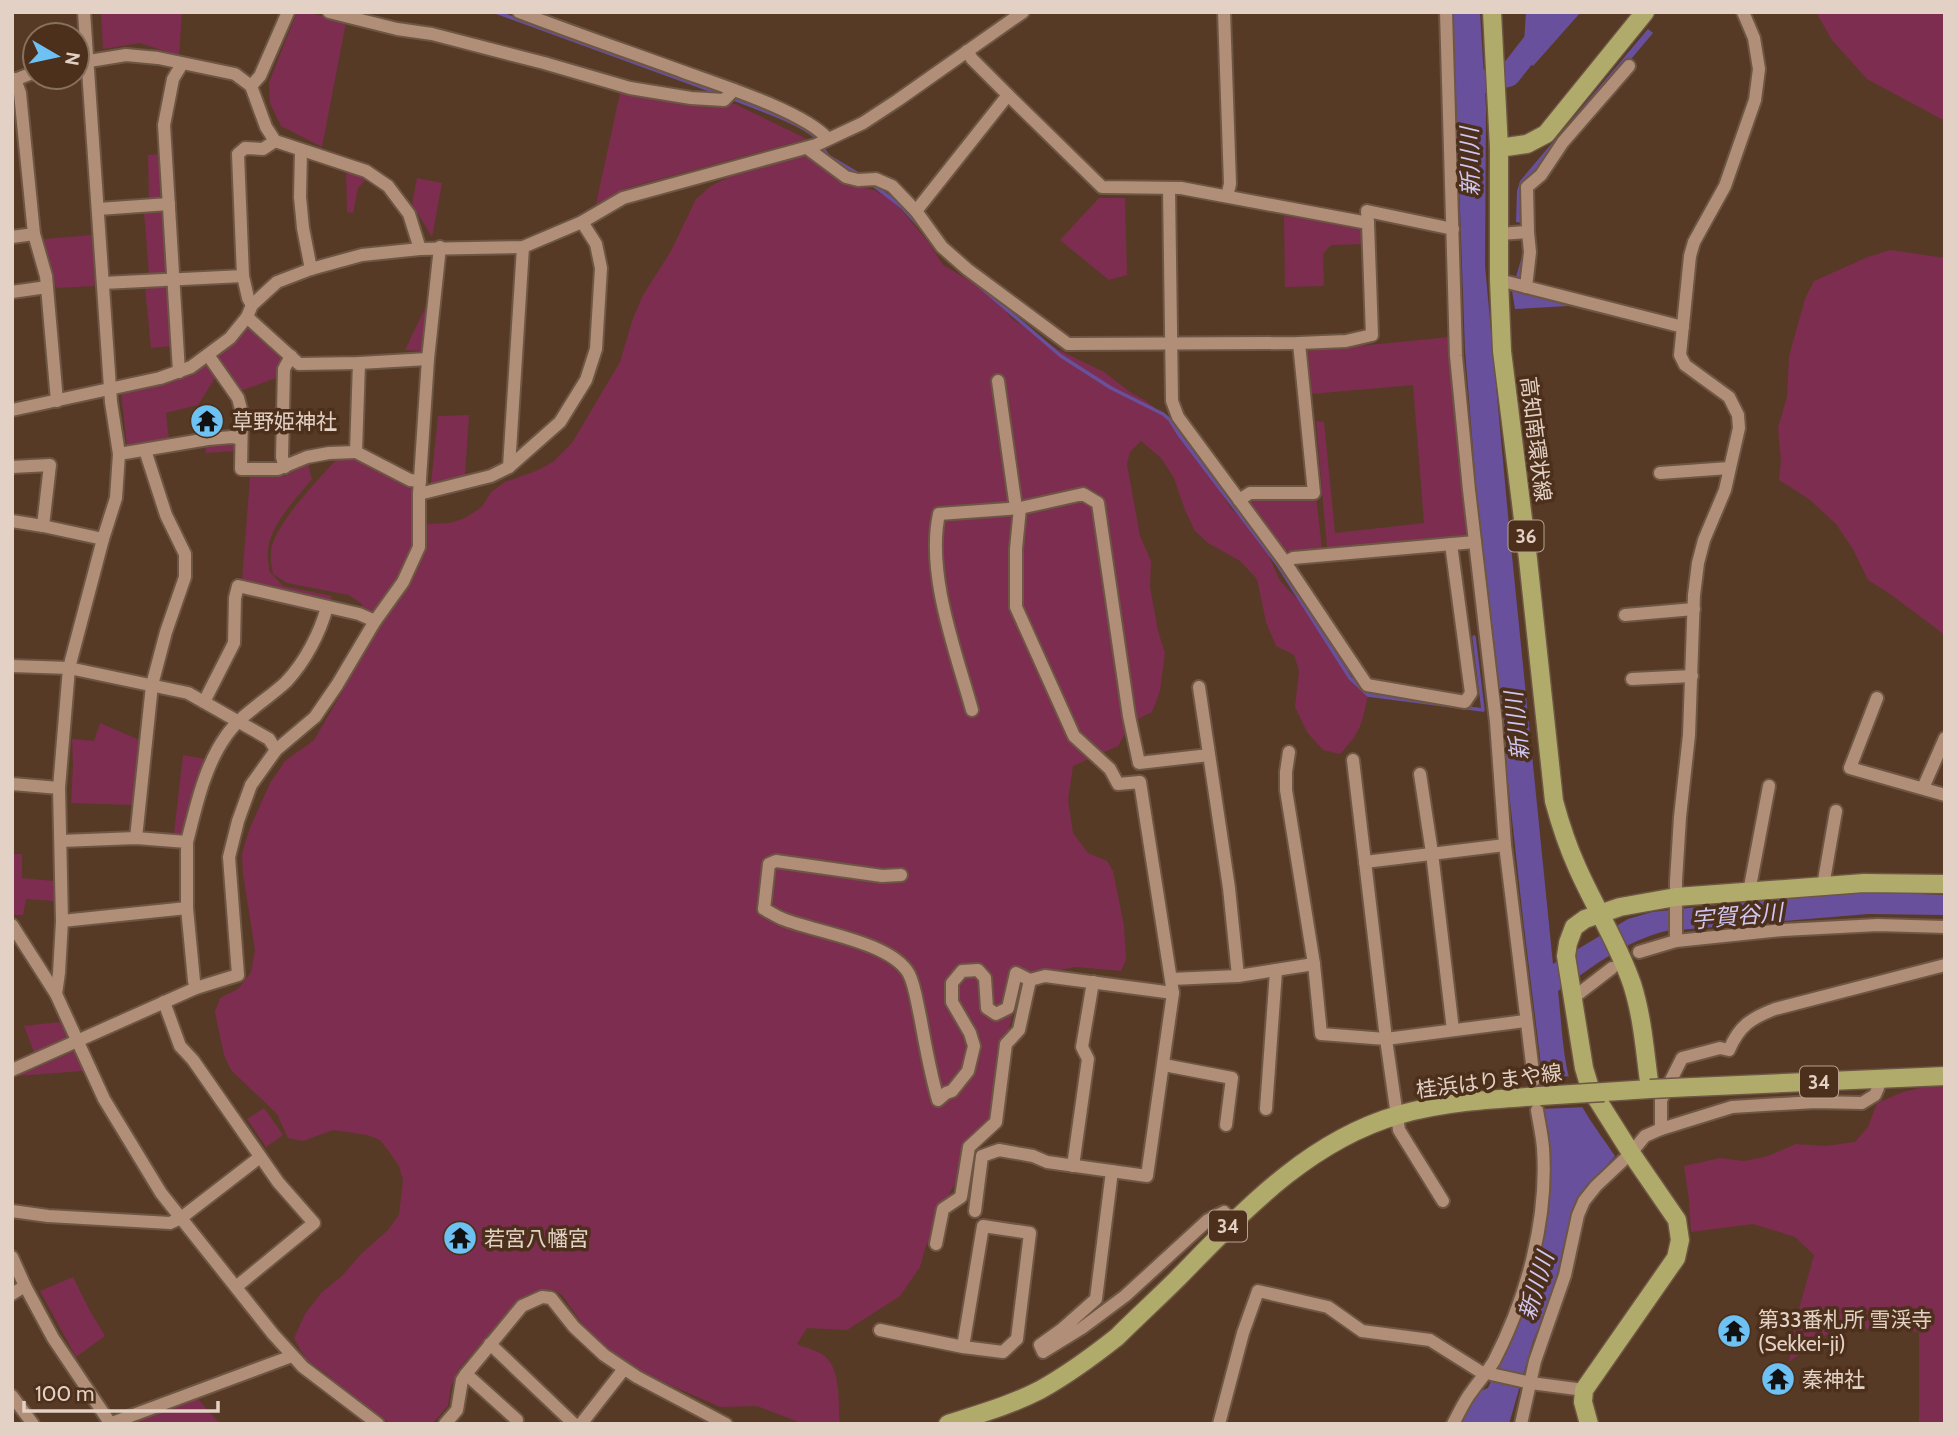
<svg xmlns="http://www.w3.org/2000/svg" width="1957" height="1436" font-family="Cabin,'Noto Sans JP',sans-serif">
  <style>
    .green { fill: #7d2d50 }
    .water { fill: #68509c }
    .pier { fill: #573a26 }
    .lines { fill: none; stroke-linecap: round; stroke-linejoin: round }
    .stream { stroke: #68509c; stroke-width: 3.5 }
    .river { stroke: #68509c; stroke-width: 23 }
    .minor-casing { stroke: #6d5644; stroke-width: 16 }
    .major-casing { stroke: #6d5644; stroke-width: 21 }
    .minor { stroke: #b08e77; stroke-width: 12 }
    .major { stroke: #b1ab6b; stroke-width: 18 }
    .major-bridge-casing { stroke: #6d5644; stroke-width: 21; stroke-linecap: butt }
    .major-bridge { stroke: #b1ab6b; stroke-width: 18 }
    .labels { text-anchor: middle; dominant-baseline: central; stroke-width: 7; stroke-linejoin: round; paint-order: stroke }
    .shield { fill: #4c301b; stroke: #b6a192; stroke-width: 2 }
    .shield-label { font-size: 19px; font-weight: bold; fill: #e3d1c5 }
    .poi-label { font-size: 21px; fill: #e3d1c5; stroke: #4c301b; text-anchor: start }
    .street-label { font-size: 21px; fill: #e3d1c5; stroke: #4c301b }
    .water-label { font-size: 23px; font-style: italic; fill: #d1c7f2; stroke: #4c301b }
  </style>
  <rect width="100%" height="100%" fill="#573a26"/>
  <g class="green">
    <path d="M101 12H182L179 56 140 43 103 49Z"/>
    <path d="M297 12H306L346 22 322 147 281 126 270 103 269 82Z"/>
    <path d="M1816 12H1945V121L1867 79 1832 40Z"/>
    <path d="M620 93 706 103 735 104 807 139 627 188 596 204Z"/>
    <path d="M799 151 849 184 874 190 894 201 929 243 943 265 996 296 1011 318 1057 349 1104 372 1130 392 1146 401 1185 433 1230 507 1251 529 1269 556 1279 579 1289 591 1330 631 1353 682 1368 694C1362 724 1361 732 1340 754L1323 750 1307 732 1295 707 1299 671 1294 655 1276 646 1266 622 1257 579 1240 561 1208 543 1195 531 1185 510 1174 478 1161 458 1141 441 1130 452 1127 464 1140 536 1151 561 1150 587 1158 631 1165 653 1160 691 1152 712 1132 722 1118 746 1073 766 1068 800 1073 833 1088 853 1107 861 1113 871 1124 926 1126 960 1121 971 1075 967 1051 972 1013 1012 1006 1041 1000 1078 984 1134 973 1150 966 1167 950 1192 944 1214 925 1248 920 1267 900 1296 847 1330 807 1328 797 1344C805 1348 821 1351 827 1358 841 1374 838 1404 840 1424H804L757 1406 720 1407 631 1368 588 1338 583 1325 562 1295 554 1290 534 1293 519 1299 459 1369 451 1386 448 1406 432 1424H391L348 1396 328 1375 308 1361 301 1351 294 1338 305 1314 321 1293 342 1276 361 1254 388 1230 399 1215 403 1180 399 1166 388 1150 380 1140 367 1135 333 1130 303 1141 288 1138 277 1114 231 1070 224 1055 215 1012 220 998 238 989 251 972 255 950 243 874 242 853 250 828 270 783 285 761 314 740 345 687 366 627 362 604 349 595 287 583 273 574C272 567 270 559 271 552 273 525 320 478 338 458L353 457 412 487 428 524 450 523 465 518 482 507 491 492 505 482 536 471 553 462 572 443 620 362 632 321 643 295 671 251 696 199 711 186 762 160Z"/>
    <path d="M163 154V200L149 201 148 155Z"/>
    <path d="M346 169 367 178 358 188 353 213 347 212Z"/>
    <path d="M417 178 442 183 432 237 412 204Z"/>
    <path d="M1099 198H1125L1127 275 1109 280 1060 240Z"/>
    <path d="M164 211 169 273 149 274 144 212Z"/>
    <path d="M1284 216 1365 227 1364 244 1331 245 1323 254 1324 286 1285 287Z"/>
    <path d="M92 235 95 286 56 288 44 239Z"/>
    <path d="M1890 250 1945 258V635L1890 594 1868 580 1853 549 1836 524 1809 499 1779 480 1781 461 1778 428 1787 397 1789 356 1805 299 1814 281 1868 257Z"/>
    <path d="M168 286 173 346 151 348 145 287Z"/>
    <path d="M429 300 424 351 405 350Z"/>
    <path d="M247 324 281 353 279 377 240 391 215 359Z"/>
    <path d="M1450 337 1466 535 1327 548 1316 421 1324 422 1335 533 1424 523 1413 385 1312 394 1308 351Z"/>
    <path d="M207 362 217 375 198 405 166 413 169 442 127 446 121 393 166 382Z"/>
    <path d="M469 415 465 475 431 484 438 416Z"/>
    <path d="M235 442 234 451 206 453 205 444Z"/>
    <path d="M308 464 312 479C296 499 272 522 268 549 267 556 269 564 269 571L283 586 332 596 327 607 242 581 250 477 285 476Z"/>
    <path d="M1316 496 1322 549 1285 551 1248 502 1257 497Z"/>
    <path d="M100 723 142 741 133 805 71 803 73 766 72 739 94 741Z"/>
    <path d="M183 755 205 759 183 833H174Z"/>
    <path d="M12 854H22V878L53 881 54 901 26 899 23 915H15L12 910Z"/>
    <path d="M60 1022 69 1040 35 1055 24 1026Z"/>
    <path d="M75 1051 83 1071 17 1076Z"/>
    <path d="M1936 1084 1945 1086V1424H1919V1332L1888 1328 1833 1330 1789 1362 1796 1320 1814 1255 1795 1237 1753 1224 1691 1232 1689 1200 1684 1166 1720 1158 1744 1161 1768 1156 1796 1144 1825 1146 1855 1142 1868 1127 1877 1103 1903 1092Z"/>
    <path d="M264 1108 283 1135 266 1147 247 1119Z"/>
    <path d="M73 1277 90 1311 105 1336 76 1357 40 1291Z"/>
    <path d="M197 1398 219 1423 125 1424Z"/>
  </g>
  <g class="water">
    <path d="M1453 12H1480L1486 109 1485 266 1509 526 1553 964 1628 919 1652 912 1783 898 1868 892 1945 895V915L1868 914 1666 931C1625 941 1592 967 1558 991 1561 1017 1562 1044 1567 1069 1573 1100 1597 1129 1615 1156L1578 1198 1573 1209 1551 1299 1533 1341 1509 1424H1461L1478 1392 1488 1388 1528 1296 1544 1220 1547 1148 1542 1073 1523 919 1478 510 1465 351Z"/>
    <path d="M1526 12H1579L1580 13 1533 66 1520 55 1524 43Z"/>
    <path d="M1648 29 1653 33 1524 186 1523 223 1516 222 1517 191 1520 181Z"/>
    <path d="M1524 249 1527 250 1523 280 1568 303V306L1515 309 1512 291Z"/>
  </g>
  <path class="pier" d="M1573 1076 1587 1107 1541 1109 1539 1078Z"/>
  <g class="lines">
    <g class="stream">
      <path d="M496 12 724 95"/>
      <path d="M731 98C751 106 806 124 818 140"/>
      <path d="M822 147 828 156 860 175"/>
      <path d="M872 184 902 207 921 228"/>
      <path d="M978 285 1061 356 1111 388 1163 414 1170 420 1180 436 1278 565 1350 678 1368 695 1483 710 1474 637"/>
    </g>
    <path class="river" d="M1474 84 1509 75 1558 12"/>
    <g class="minor-casing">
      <g id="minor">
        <path d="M329 12 397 29 432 34 544 63 630 88 691 98 724 100 734 90"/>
        <path d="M519 12C574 33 629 52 684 72 720 85 805 112 828 139"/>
        <path d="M1224 12 1230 184 1227 196"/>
        <path d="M1446 12 1456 356 1469 490 1496 722 1505 845 1534 1080"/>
        <path d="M77 63 126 55 158 58 235 74 251 86 266 127 275 141 366 171 388 186 409 214 420 249"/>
        <path d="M12 81 35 72"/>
        <path d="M251 86 260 76 288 12"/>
        <path d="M807 148 846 177 858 180 876 179 892 186 916 211 942 247 967 269 1068 344 1299 343 1346 341 1372 335 1368 223 1181 188 1102 187 1008 95 972 59 967 51"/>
        <path d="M301 150 300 197 303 228 311 269"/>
        <path d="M1169 188 1172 401 1178 417 1285 562 1367 685 1465 702 1471 693 1451 544"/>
        <path d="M98 209 169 204"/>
        <path d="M916 211 1008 95"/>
        <path d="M1368 223 1367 211 1453 229"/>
        <path d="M1499 234 1528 232"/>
        <path d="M12 237 34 234 20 93 15 79"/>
        <path d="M1499 280 1683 327"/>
        <path d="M103 283 243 276"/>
        <path d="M47 287 57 401"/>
        <path d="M1526 287 1530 252 1528 232 1527 187 1541 175 1563 142 1629 66"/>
        <path d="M12 292 47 287 46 276 34 234"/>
        <path d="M252 305 248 298 243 276 238 154 245 148 263 149 275 141"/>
        <path d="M247 317 299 364 359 363 428 359"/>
        <path d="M208 355 238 398 242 413 241 469H278L307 457 329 453 356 452"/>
        <path d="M359 363 356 452 410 480 420 481"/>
        <path d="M179 372 164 125 173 79 182 64"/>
        <path d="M998 381 1016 508"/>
        <path d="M12 410 160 378 191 367 230 338 247 317 252 305 277 282 311 269 362 255 420 249 523 247 582 222 623 198 816 145 863 123 898 100 1023 12"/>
        <path d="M119 454 208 439 232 437 241 439"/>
        <path d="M12 467 50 465 43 526 12 521"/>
        <path d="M285 467 282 457 284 369 291 356"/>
        <path d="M509 467 523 247"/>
        <path d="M1660 473 1729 468"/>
        <path d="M419 494 491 476 509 467 560 422 586 380 596 349 601 268 596 244 582 222"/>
        <path d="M1239 500 1250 493H1314L1299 343"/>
        <path d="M43 526 103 539"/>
        <path d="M1285 562 1293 558 1475 542"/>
        <path d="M1625 615 1694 609"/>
        <path d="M12 666 69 668 188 693 269 739 276 750"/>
        <path d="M1632 679 1692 676"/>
        <path d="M1199 687 1229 888 1238 976"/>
        <path d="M1877 698 1850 768 1945 795"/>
        <path d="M204 702 234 643 235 598 238 586 359 614 375 621"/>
        <path d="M972 710C956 652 926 574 939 514L1020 508 1083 494 1098 503 1129 716 1139 763 1209 755"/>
        <path d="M1289 752 1286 772V790L1314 964 1321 1034 1386 1039 1525 1021"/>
        <path d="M1353 760 1386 1039 1399 1130 1443 1201"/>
        <path d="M1420 774 1432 853 1453 1030"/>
        <path d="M12 784 59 788"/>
        <path d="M1923 788 1945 738"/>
        <path d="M136 838 152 685 166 632 185 577V554L166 515 145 450"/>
        <path d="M61 841 136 838 187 842V908"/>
        <path d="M187 842C196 807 204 767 226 736 241 714 267 700 286 682 305 662 320 633 327 607"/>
        <path d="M1365 862 1505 845"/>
        <path d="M901 875 882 876 776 861 769 864 764 909C770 912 777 917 783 919 815 932 892 942 909 974 915 986 917 1003 920 1016 925 1044 930 1072 938 1100L946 1093 952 1091 968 1071 974 1046 970 1033 952 1002V983L962 971 978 970 985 978 987 1008 996 1014 1008 1008 1016 973 1030 980 1045 976 1173 993"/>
        <path d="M1823 886 1836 811"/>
        <path d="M1749 892 1769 786"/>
        <path d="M62 921 187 908 194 981 196 988"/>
        <path d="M12 925 56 994 104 1099 161 1193 273 1334 303 1367 378 1424"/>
        <path d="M1676 941V881L1680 817 1689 735 1694 595 1698 563 1704 540 1725 490 1739 428 1738 415 1729 397 1685 365 1680 355 1690 256 1694 242 1725 186 1755 100 1759 69 1754 38 1743 12"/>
        <path d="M1639 952 1676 941 1783 930 1878 925 1945 927"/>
        <path d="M1171 979 1238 976 1314 964"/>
        <path d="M56 994 59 973 62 921 59 788 69 668 103 539 116 498 119 454 111 402 84 12"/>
        <path d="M1573 998 1612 968"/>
        <path d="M164 1002 180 1046 193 1060 278 1182 314 1223 236 1287"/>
        <path d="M1164 1065 1232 1078 1226 1125"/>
        <path d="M12 1070 196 988 238 975 229 857 238 821 251 785 276 750 315 717 337 685 375 621 403 582 419 547V494L428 359 440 247"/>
        <path d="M1266 1109 1276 971"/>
        <path d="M1661 1129V1100L1682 1058 1720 1048 1729 1050C1739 1026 1751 1018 1775 1009L1945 965"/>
        <path d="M1073 1166 1088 1059 1082 1047 1093 982"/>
        <path d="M1112 1171 1096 1299 1061 1330 1040 1345 1043 1352 1082 1328 1125 1296 1208 1220 1224 1212 1232 1222"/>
        <path d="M12 1211 48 1216 170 1223 181 1218 260 1157"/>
        <path d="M975 1211 982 1156 999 1150 1033 1156 1047 1162 1147 1176 1173 993 1140 782 1118 784 1110 769 1074 736 1016 607V549L1020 508"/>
        <path d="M936 1244 943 1209 961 1197 969 1147 996 1122 1006 1044 1019 1030 1030 980"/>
        <path d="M12 1257 25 1286 53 1338 110 1423"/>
        <path d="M12 1294 25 1286"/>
        <path d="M880 1330 963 1347 1003 1352 1017 1339 1030 1233 983 1226 963 1347"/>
        <path d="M490 1344 574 1424"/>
        <path d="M1488 1370 1491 1374 1531 1383 1584 1390"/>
        <path d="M466 1374 517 1420"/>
        <path d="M12 1396 33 1424"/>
        <path d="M109 1424 292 1356"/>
        <path d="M445 1424 457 1410 462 1380 466 1374 522 1306 542 1297 551 1298 574 1327 604 1355 637 1377 726 1424"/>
        <path d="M581 1424 624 1369"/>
        <path d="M1219 1424 1243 1333 1258 1291 1328 1307 1362 1331 1430 1340 1484 1374"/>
        <path d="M1453 1424C1459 1413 1464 1401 1472 1391 1479 1381 1488 1371 1494 1361 1527 1297 1548 1219 1543 1148 1542 1135 1539 1123 1537 1110"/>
        <path d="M1521 1424 1535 1361 1565 1275 1578 1215 1584 1201 1596 1186 1631 1153 1645 1136 1661 1129 1732 1107 1815 1102 1862 1103 1875 1095 1878 1088 1880 1080"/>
      </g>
    </g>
    <g class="major-casing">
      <g id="major">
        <path d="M1492 12 1499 148V280L1502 351 1528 559 1554 801C1560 823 1567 845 1577 867 1594 906 1618 943 1632 984 1643 1018 1645 1054 1650 1089L1604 1092"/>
        <path d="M1499 148 1527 144 1546 134 1645 12"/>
        <path d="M1693 1087 1945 1076"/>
        <path d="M948 1424C979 1414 1011 1405 1040 1390 1067 1375 1093 1356 1117 1337 1137 1317 1158 1298 1178 1278 1243 1212 1306 1142 1398 1115 1443 1102 1493 1099 1540 1096"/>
        <path d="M1589 1424 1583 1402 1584 1390 1676 1258 1680 1240 1677 1220 1631 1153 1590 1088 1584 1068 1566 956 1568 943 1574 927 1585 919 1620 907 1676 897 1864 883 1945 884"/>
      </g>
    </g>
    <use href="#minor" class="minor"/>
    <use href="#major" class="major"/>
    <g class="major-bridge-casing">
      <g id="major-bridge">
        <path d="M1650 1089 1693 1087"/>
        <path d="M1540 1096 1604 1092"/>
      </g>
    </g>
    <use href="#major-bridge" class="major-bridge"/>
  </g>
  <defs>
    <g id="temple-disc" transform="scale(1.75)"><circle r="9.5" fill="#6ec2f3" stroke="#4c301b"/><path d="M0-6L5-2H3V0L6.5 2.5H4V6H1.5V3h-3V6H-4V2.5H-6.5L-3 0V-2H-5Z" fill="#111"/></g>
  </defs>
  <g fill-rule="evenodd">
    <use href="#temple-disc" x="207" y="421"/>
    <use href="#temple-disc" x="460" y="1238"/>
    <use href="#temple-disc" x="1734" y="1331"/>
    <use href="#temple-disc" x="1778" y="1379"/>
  </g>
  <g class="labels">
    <g class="shield">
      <rect x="1508.5" y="520.5" width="35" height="31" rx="5"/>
      <rect x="1800" y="1066.5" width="38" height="31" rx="5"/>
      <rect x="1209" y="1210.5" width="38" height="31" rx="5"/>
    </g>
    <g class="shield-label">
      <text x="1526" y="536">36</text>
      <text x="1819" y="1082">34</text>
      <text x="1228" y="1226">34</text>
    </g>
    <g class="poi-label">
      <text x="232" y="421">草野姫神社</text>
      <text x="484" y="1238">若宮八幡宮</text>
      <text x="1758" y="1319">第33番札所 雪渓寺<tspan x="1758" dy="24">(Sekkei-ji)</tspan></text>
      <text x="1802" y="1379">秦神社</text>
    </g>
    <g class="street-label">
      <text transform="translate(1536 439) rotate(83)">高知南環状線</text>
      <text transform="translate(1489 1081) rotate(-7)">桂浜はりまや線</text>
    </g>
    <g class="water-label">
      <text transform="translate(1470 162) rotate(-91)">新川川</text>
      <text transform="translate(1517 726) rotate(-96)">新川川</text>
      <text transform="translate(1737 916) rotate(-5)">宇賀谷川</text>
      <text transform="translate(1536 1286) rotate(-73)">新川川</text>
    </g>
  </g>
  <rect width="1957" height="1436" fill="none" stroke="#e3d1c5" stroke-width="28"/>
  <g transform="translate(56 56) rotate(99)"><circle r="33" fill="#4c301b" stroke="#88705f" stroke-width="2"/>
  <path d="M0-5L12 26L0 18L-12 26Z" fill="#6ec2f3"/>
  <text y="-10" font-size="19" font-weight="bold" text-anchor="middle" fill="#e3d1c5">N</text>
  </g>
  <path d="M24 1401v10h194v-10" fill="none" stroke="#e3d1c5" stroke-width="3.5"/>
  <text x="35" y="1401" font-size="21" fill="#e3d1c5" stroke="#4c301b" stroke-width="5" paint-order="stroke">100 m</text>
</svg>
